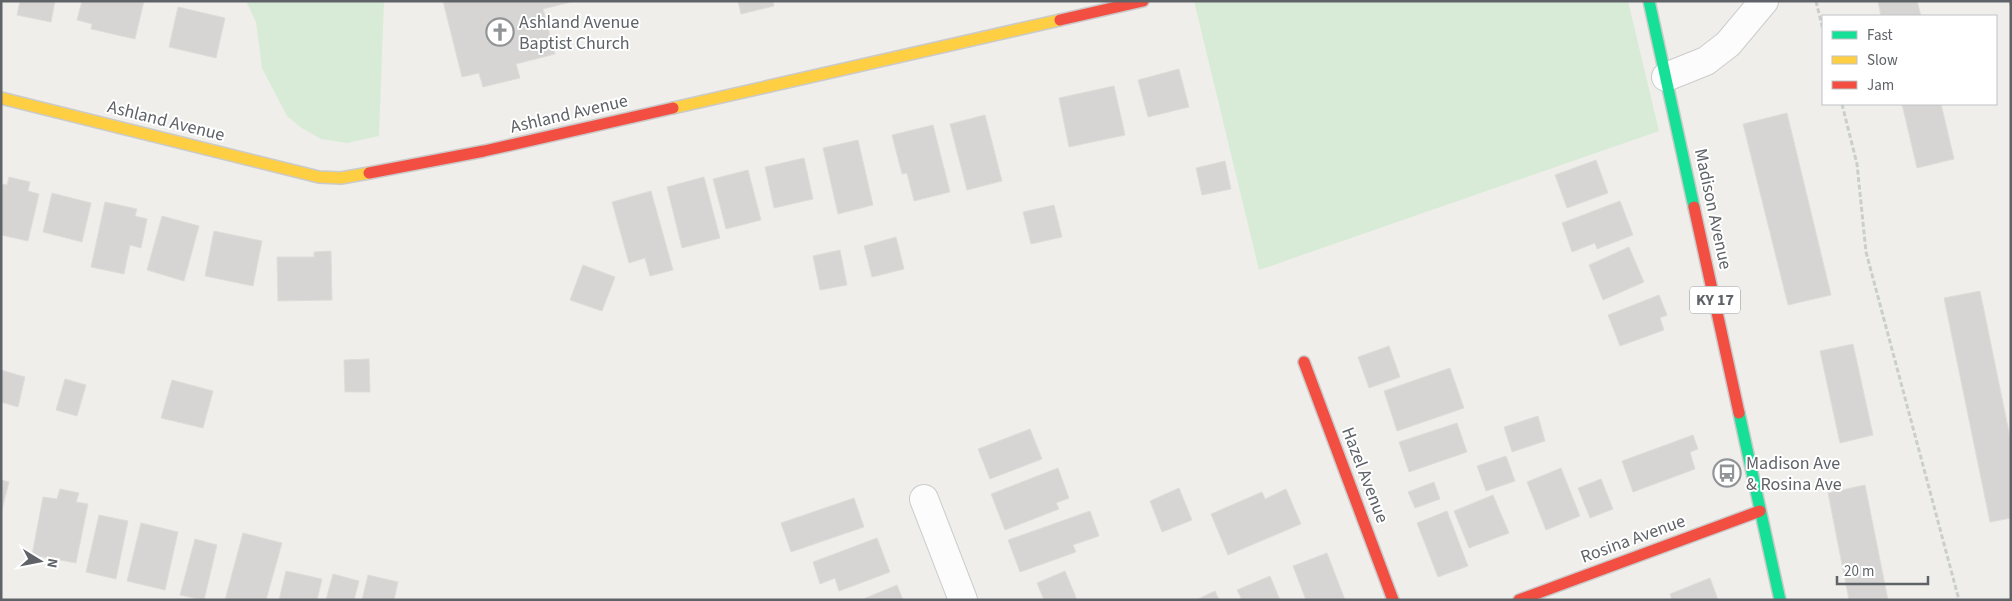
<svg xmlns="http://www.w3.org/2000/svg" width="2012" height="601" font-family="'Source Sans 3',sans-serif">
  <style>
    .green { fill: #d8ebd6 }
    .building { fill: #d6d5d3; stroke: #deddd9 }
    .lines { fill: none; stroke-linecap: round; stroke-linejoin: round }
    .street-casing { stroke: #cbcccc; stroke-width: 30 }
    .fast-casing { stroke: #cacacb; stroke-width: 14 }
    .slow-casing { stroke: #cacacb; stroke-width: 14 }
    .jam-casing { stroke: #cacacb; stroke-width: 14 }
    .path { stroke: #cacfcc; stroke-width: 3; stroke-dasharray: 5 2.5; stroke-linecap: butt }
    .street { stroke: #fdfcfc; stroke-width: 28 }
    .fast { stroke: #16e098; stroke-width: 11 }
    .slow { stroke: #ffcf43; stroke-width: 11 }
    .jam { stroke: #f24e42; stroke-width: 11 }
    .labels { text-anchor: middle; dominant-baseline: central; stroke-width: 4; stroke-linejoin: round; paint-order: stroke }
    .shield { fill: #fff; stroke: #8f9295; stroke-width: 1 }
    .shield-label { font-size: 16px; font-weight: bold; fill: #5f6368 }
    .poi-label { font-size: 18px; fill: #5f6368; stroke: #fff; text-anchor: start }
    .street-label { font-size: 18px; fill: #5f6368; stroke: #fff }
  </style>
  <rect width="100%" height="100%" fill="#efeeea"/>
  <g class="green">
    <path d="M246 1H384L379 136 347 143 321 139 300 127 287 116 262 68 256 22Z"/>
    <path d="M1194 1H1628L1659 131 1259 270Z"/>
  </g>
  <g class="building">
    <path d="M20 1H55L51 22 17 15Z"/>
    <path d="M82 1H144L135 39 91 29 92 24 77 20Z"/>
    <path d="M443 1H575L543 9 555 54 516 64 520 78 483 87 479 73 462 77Z"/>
    <path d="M738 1H773L774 6 741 14Z"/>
    <path d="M1878 1H1917L1921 16H1881Z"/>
    <path d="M178 7 225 18 216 58 169 47Z"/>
    <path d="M1179 69 1189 107 1148 117 1138 80Z"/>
    <path d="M1114 86 1125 135 1069 147 1059 98Z"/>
    <path d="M1902 104H1941L1954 159 1917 168Z"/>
    <path d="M1787 113 1831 295 1788 305 1743 124Z"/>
    <path d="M985 115 1002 181 967 190 950 124Z"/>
    <path d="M933 125 950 192 914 201 907 173 902 174 892 135Z"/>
    <path d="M858 140 873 205 838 214 823 148Z"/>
    <path d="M804 158 813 199 774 208 765 167Z"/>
    <path d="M1596 160 1608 193 1567 208 1555 175Z"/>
    <path d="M1225 161 1231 189 1202 195 1196 168Z"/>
    <path d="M748 170 761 220 726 229 713 179Z"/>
    <path d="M9 177 30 182 28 191 39 194 28 241 1 235V184L7 185Z"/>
    <path d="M704 177 720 238 682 248 667 187Z"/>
    <path d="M651 191 673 270 650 276 645 258 629 263 612 202Z"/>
    <path d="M52 193 91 203 82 242 43 232Z"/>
    <path d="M1620 201 1633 235 1597 249 1595 243 1572 252 1562 223Z"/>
    <path d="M105 202 137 209 135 216 147 219 141 248 130 245 124 274 91 267Z"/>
    <path d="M1054 205 1062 237 1031 244 1023 212Z"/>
    <path d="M162 216 199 226 184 281 147 270Z"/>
    <path d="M214 231 262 241 253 286 205 276Z"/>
    <path d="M896 237 904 269 872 277 864 246Z"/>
    <path d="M1629 247 1644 282 1603 300 1589 265Z"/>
    <path d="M840 250 847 285 820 290 813 256Z"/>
    <path d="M331 251 332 300 278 301 277 257H314V252Z"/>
    <path d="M583 265 615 277 602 311 570 300Z"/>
    <path d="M1980 291 2011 442V518L1990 522 1944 298Z"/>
    <path d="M1659 295 1667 315 1660 318 1664 330 1620 346 1608 315Z"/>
    <path d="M1853 344 1873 435 1840 443 1820 351Z"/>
    <path d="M1389 346 1400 377 1369 388 1358 357Z"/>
    <path d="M369 359 370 392H345L344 360Z"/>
    <path d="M1450 368 1464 408 1397 431 1384 391Z"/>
    <path d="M1 370 25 377 18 407 1 402Z"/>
    <path d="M65 379 86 385 77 416 56 410Z"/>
    <path d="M172 380 213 391 203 428 161 418Z"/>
    <path d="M1538 416 1545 441 1512 452 1504 427Z"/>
    <path d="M1457 423 1467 452 1409 472 1399 442Z"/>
    <path d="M1030 429 1042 459 990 479 978 449Z"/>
    <path d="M1693 435 1698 449 1690 452 1695 469 1633 492 1622 461Z"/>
    <path d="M1506 456 1515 481 1486 491 1477 466Z"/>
    <path d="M1058 468 1069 498 1056 503 1059 509 1005 530 991 494Z"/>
    <path d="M1561 468 1580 516 1546 530 1527 482Z"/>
    <path d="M1601 479 1613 509 1590 518 1578 488Z"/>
    <path d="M1 480 9 482 1 513Z"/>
    <path d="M1434 482 1440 499 1415 508 1408 492Z"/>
    <path d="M1865 485 1888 600H1849L1828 493Z"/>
    <path d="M1179 488 1192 520 1162 532 1150 501Z"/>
    <path d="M60 489 79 493 76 502 88 504 76 563 32 555 43 497 57 499Z"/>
    <path d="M1286 489 1301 524 1228 555 1211 514 1262 492 1265 499Z"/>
    <path d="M1493 495 1509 533 1469 548 1454 511Z"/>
    <path d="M854 498 864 527 791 552 781 523Z"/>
    <path d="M1090 511 1099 536 1073 545 1076 552 1020 572 1008 540Z"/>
    <path d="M1447 511 1468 566 1438 577 1417 523Z"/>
    <path d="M99 515 128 521 116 579 86 572Z"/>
    <path d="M141 523 178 532 165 590 127 581Z"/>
    <path d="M243 533 282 543 266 600H225Z"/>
    <path d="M877 538 890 572 839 591 835 578 820 584 813 562Z"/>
    <path d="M195 539 217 545 204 600 180 595Z"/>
    <path d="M1327 553 1345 600H1306L1293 566Z"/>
    <path d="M286 571 322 579 317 600H279Z"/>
    <path d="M1065 571 1077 600H1044L1037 583Z"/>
    <path d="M333 574 359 581 354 600H326Z"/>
    <path d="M368 575 398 582 394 600H362Z"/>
    <path d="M1270 576 1280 600H1242L1237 590Z"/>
    <path d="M1710 578 1718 600H1672L1670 594Z"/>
    <path d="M897 585 903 600H861Z"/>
    <path d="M1215 591 1219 600H1196Z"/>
  </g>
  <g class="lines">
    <g class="street-casing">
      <g id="street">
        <path d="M1666 77 1706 61 1728 44 1764 1"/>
        <path d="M924 499 963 600"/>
      </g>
    </g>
    <g class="fast-casing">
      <g id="fast">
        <path d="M1649 1 1694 207"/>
        <path d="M1739 413 1780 600"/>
      </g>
    </g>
    <g class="slow-casing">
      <g id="slow">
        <path d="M1 98 319 177 341 178 369 173"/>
        <path d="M673 108 1060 20"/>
      </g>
    </g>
    <g class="jam-casing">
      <g id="jam">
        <path d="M1060 20 1143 1"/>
        <path d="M369 173 484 151 673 108"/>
        <path d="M1694 207 1739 413"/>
        <path d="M1304 362 1393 600"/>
        <path d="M1519 600 1760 511"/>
      </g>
    </g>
    <g class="path">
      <path d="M1816 1 1823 30"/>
      <path d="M2010 1 2011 5"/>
      <path d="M1842 104 1857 164 1866 252 1959 600"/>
    </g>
    <use href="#street" class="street"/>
    <use href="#fast" class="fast"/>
    <use href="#slow" class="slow"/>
    <use href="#jam" class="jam"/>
  </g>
  <defs>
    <g id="church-ring" transform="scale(1.4375)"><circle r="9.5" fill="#fff" stroke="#919496" stroke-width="1.5"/><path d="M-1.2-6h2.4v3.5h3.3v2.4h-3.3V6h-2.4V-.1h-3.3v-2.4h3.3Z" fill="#919496"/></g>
    <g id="bus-ring" transform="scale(1.4375)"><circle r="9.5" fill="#fff" stroke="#919496" stroke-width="1.5"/><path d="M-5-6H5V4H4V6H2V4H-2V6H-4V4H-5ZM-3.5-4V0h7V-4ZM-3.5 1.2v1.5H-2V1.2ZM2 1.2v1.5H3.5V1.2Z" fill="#919496"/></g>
  </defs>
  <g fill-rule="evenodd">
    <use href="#church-ring" x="500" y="32"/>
    <use href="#bus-ring" x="1727" y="473"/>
  </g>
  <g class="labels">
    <rect class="shield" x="1690" y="286.5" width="50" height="27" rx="4"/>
    <g class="shield-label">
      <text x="1715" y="300">KY 17</text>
    </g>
    <g class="poi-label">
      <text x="519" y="22">Ashland Avenue<tspan x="519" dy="21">Baptist Church</tspan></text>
      <text x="1746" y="463">Madison Ave<tspan x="1746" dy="21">&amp; Rosina Ave</tspan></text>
    </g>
    <g class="street-label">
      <text transform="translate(569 114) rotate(-13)">Ashland Avenue</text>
      <text transform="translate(166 121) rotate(14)">Ashland Avenue</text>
      <text transform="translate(1713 209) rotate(78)">Madison Avenue</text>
      <text transform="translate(1365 475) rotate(69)">Hazel Avenue</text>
      <text transform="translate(1633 539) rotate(-20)">Rosina Avenue</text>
    </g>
  </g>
  <rect width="2012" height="601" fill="none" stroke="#5f6368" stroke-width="5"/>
  <rect x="1822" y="15" width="175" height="90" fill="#ffffff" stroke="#bfc1c3"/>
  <rect x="1832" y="31" width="25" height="8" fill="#16e098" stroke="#bfc1c3"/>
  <text x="1867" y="40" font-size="15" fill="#5f6368">Fast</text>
  <rect x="1832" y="56" width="25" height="8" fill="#ffcf43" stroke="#bfc1c3"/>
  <text x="1867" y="65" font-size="15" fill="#5f6368">Slow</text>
  <rect x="1832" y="81" width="25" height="8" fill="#f24e42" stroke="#bfc1c3"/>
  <text x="1867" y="90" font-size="15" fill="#5f6368">Jam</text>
  <g transform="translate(40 561) rotate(100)" stroke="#ffffff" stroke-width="4" paint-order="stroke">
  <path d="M0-4L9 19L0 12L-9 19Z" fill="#5f6368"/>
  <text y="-8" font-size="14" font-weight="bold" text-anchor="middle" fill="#5f6368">N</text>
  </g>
  <path d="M1837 576v8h91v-8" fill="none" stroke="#5f6368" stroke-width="2.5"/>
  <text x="1844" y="576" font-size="15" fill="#5f6368" stroke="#ffffff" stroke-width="4" paint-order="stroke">20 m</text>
</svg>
